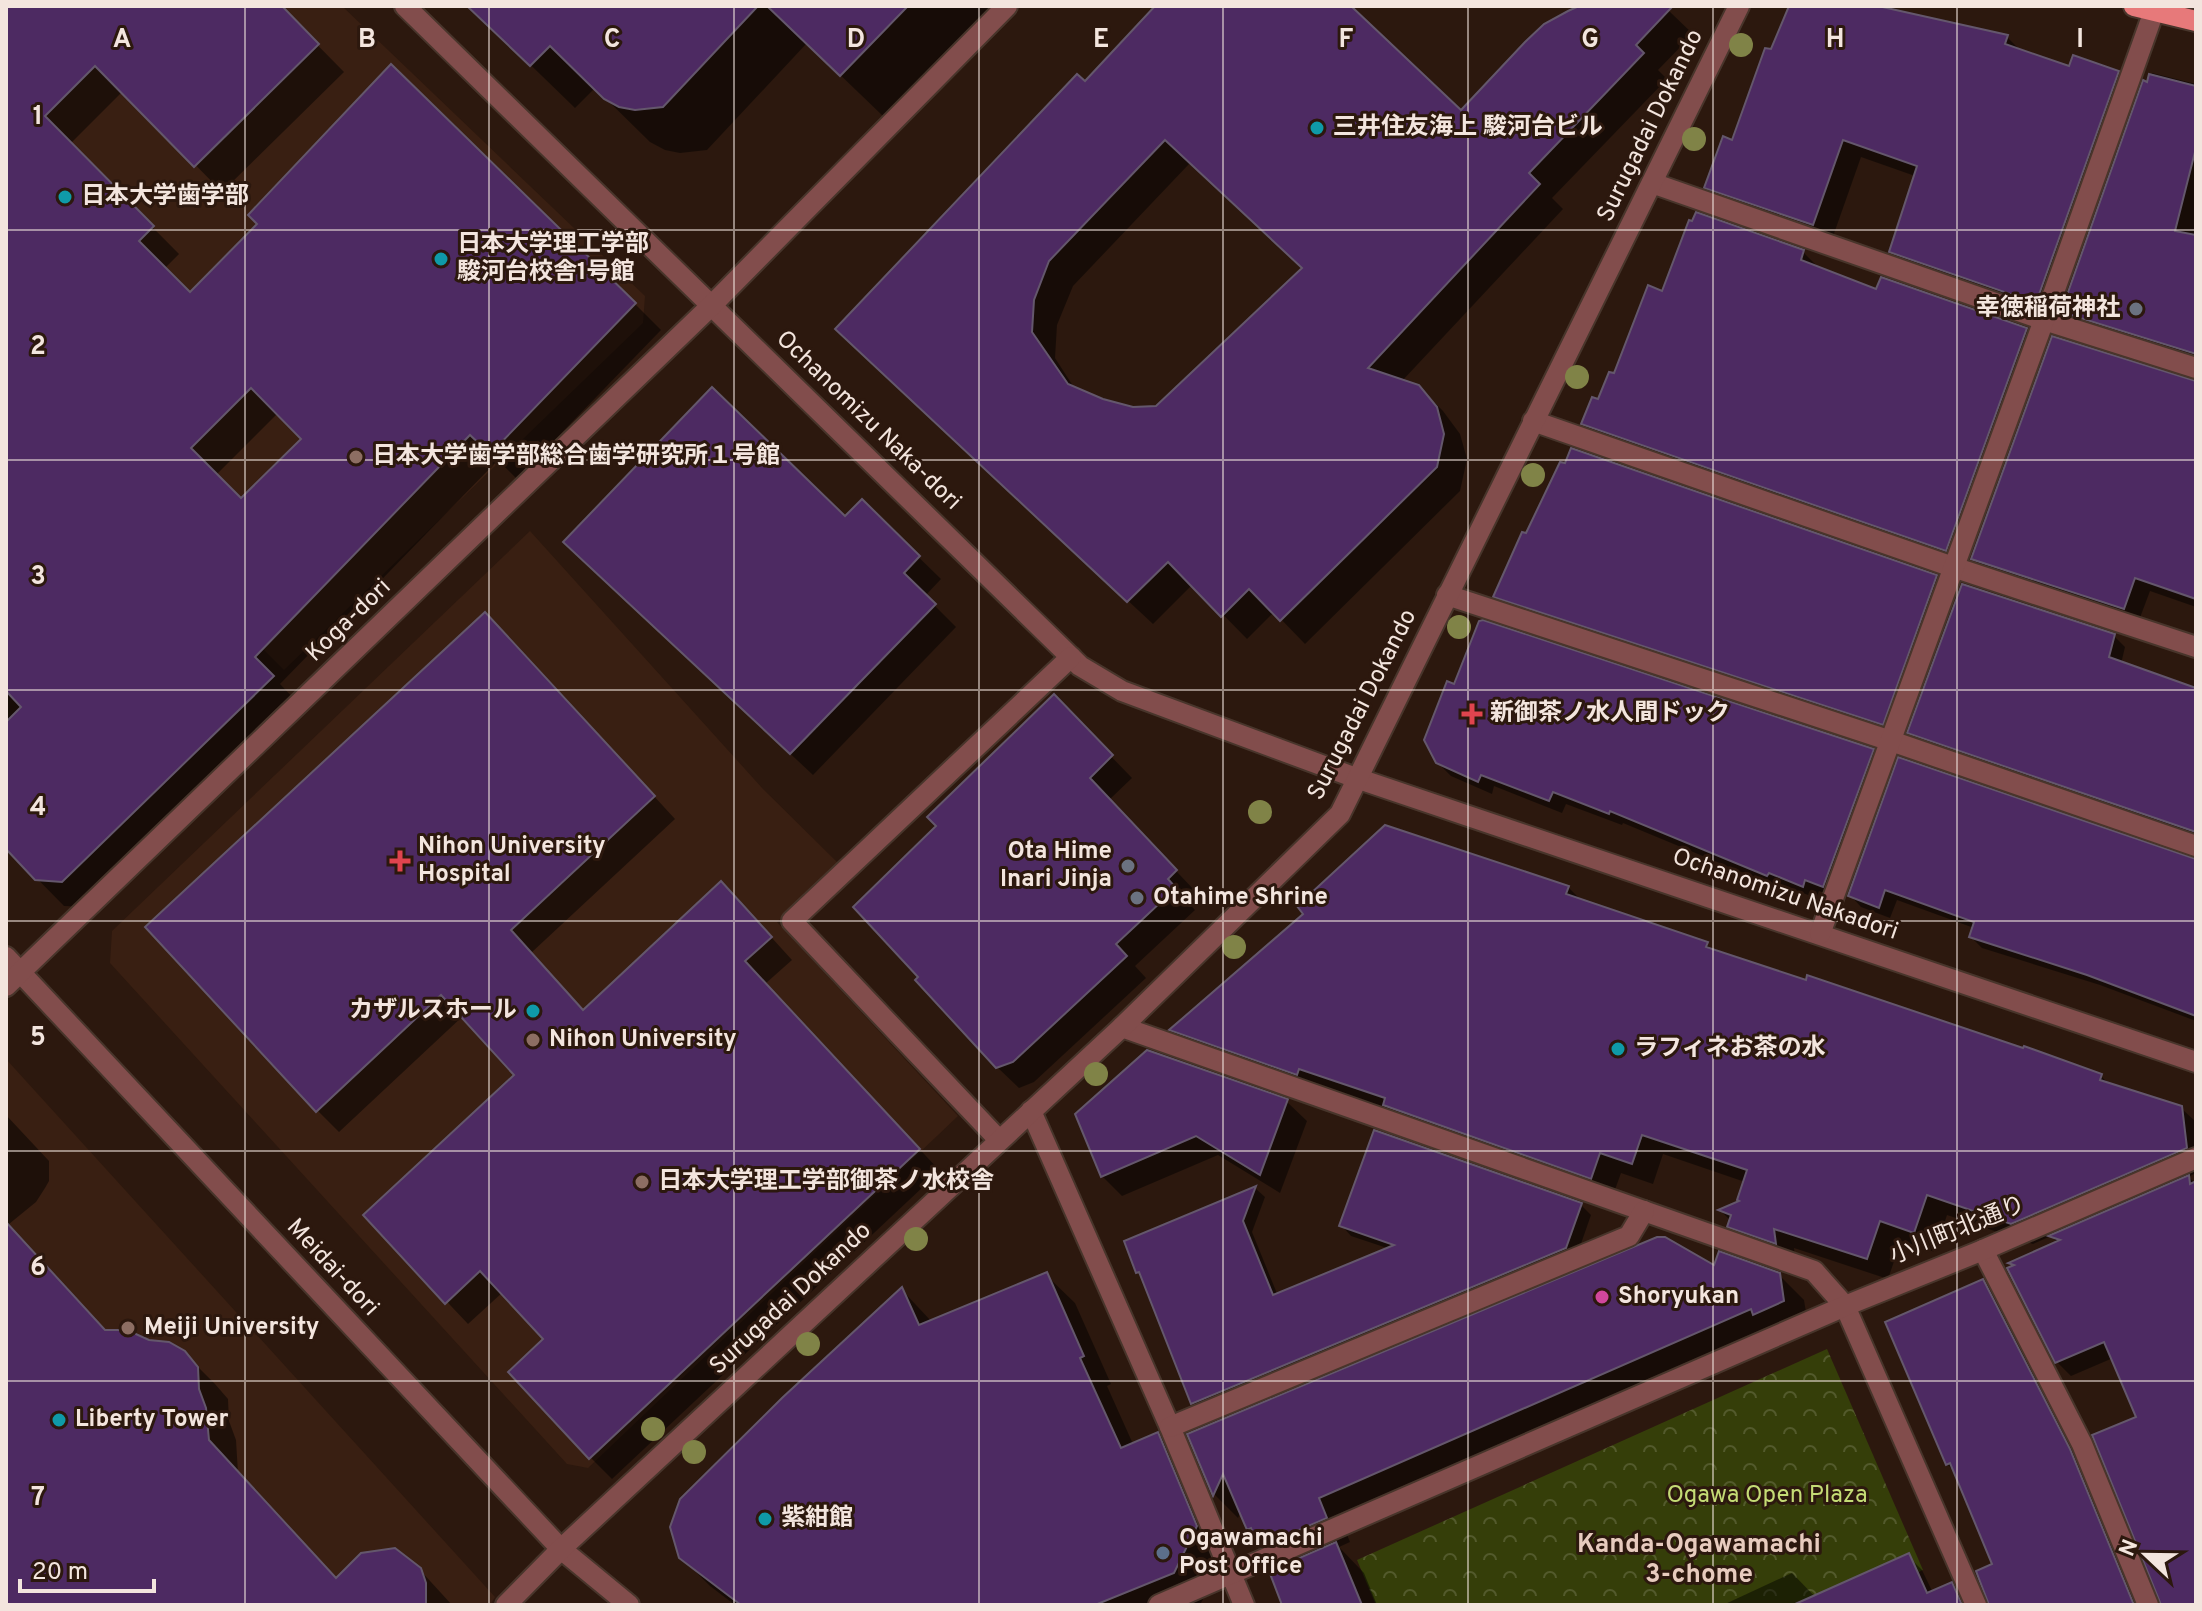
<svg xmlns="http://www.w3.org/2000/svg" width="2202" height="1611" font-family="Overpass,'Noto Sans JP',sans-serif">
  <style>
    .built { fill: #391f12 }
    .park { fill: url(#park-crowns) }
    .shadow { fill: #0007; fill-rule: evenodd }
    .building { fill: #4d2a62; stroke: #64576c; stroke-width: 2; fill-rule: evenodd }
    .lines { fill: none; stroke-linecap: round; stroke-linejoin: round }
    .minor-casing { stroke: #48352b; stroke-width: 24 }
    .major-casing { stroke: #48352b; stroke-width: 24 }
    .minor { stroke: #824d4c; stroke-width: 20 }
    .major { stroke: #e7797a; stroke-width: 20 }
    .tree { fill: #808347 }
    .grid { fill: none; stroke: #f3e5de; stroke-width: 2; stroke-opacity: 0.55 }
    .culture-dot { fill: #0f9aa8; stroke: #2c180e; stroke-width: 3 }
    .worship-dot { fill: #6b7280; stroke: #2c180e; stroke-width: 3 }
    .education-dot { fill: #8d6e63; stroke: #2c180e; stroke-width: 3 }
    .health-dot { fill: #e0444e; stroke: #2c180e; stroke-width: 3 }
    .hotel-dot { fill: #d1479c; stroke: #2c180e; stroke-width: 3 }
    .service-dot { fill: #5c6f8a; stroke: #2c180e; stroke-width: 3 }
    .labels { text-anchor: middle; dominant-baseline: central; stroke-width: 6; stroke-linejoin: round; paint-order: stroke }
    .street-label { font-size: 24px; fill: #f3e5de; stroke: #2c180e }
    .poi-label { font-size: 24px; font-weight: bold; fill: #f3e5de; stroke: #2c180e; text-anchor: start }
    .park-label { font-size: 24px; fill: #c4db75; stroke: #2c180e }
    .neighbourhood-label { font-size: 26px; font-weight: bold; fill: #e7cbbe; stroke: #2c180e }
    .grid-label { font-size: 26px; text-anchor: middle; font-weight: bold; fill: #f3e5de; stroke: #2c180e; stroke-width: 6; stroke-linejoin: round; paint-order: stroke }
  </style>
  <defs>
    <pattern id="park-crowns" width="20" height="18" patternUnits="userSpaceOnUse" patternTransform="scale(2)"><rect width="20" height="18" fill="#353e09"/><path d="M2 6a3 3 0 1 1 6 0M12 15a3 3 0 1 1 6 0" fill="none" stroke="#535a2c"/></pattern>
  </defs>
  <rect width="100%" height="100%" fill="#2c180e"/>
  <g class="built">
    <path d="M6 6H342L645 296 643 323 284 670 16 402Z"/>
    <path d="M530 531 763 789 838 863 777 922 958 1116 588 1468 567 1464 110 963 112 931Z"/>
    <path d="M6 1059 495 1597 490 1605H6Z"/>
  </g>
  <path class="park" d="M1827 1349 1923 1570 1847 1605H1376L1357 1560Z"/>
  <g class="shadow">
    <path d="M6 6H279L344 72 222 192 123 91 70 144 179 254 164 269 190 295 635 304 661 330 517 479 498 460 280 684 298 703 89 907 64 906 6 847ZM278 413 304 439 241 500 216 475Z"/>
    <path d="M470 6H992L885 118 807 43 707 150 680 153 665 150 650 142 595 88 575 108Z"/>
    <path d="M1158 6H1348L1462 112 1587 6H1656L1669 11 1693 34 1658 70 1667 79 1552 198 1563 209 1402 381 1418 386 1443 411 1460 434 1467 459 1460 491 1305 644 1274 612 1247 639 1193 584 1153 624 862 353 1085 84ZM1190 163 1304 269 1157 407 1133 409 1102 401 1075 389 1055 358 1057 325 1073 286Z"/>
    <path d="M1791 6H1881L1900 13 2007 37 2022 52 2070 68 2118 73 2136 91 2054 320 1910 270 1891 252 1915 176 1861 157 1831 242 1725 205 1707 187 1734 142Z"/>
    <path d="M2152 73 2196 84V363L2077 326 2063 311Z"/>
    <path d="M1803 252 1818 267 1878 292 2026 330 2041 345 1961 564 1598 438 1583 423 1599 402 1663 293Z"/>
    <path d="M2196 382V607L2150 591 2138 623 1987 573 1973 559Z"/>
    <path d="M862 502 941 579 925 596 956 627 813 775 588 564 845 519Z"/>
    <path d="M1936 577 1952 593 1899 739 1512 612 1496 596Z"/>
    <path d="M507 636 675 819 531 953 584 1011 742 905 792 960 765 984 940 1171 612 1479 590 1457 546 1339 503 1292 468 1324 366 1216 517 1075 463 1016 339 1132 317 1110Z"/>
    <path d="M2114 636 2125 647 2121 664 2196 690V838L1921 744 1910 732Z"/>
    <path d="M1074 718 1132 778 1109 800 1196 892 1187 901 1195 910 1135 966 1146 978 1034 1082 1019 1088 997 1067Z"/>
    <path d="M1873 751 1886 764 1837 898 1819 891 1816 898 1782 885 1780 888 1623 823 1622 825 1566 804 1562 813 1494 786 1492 794 1451 776 1437 762Z"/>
    <path d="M1900 760 2196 860V1021L2100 985 1982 948 1971 937 1974 928 1897 900 1890 918 1861 907 1850 895Z"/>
    <path d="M1568 887 1582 901 1706 944 1714 951 2101 1076 2110 1085 2181 1108 2196 1122V1173L2188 1177 2196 1183V1605H2162L2139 1418 2113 1358 2071 1376 2057 1362 2011 1264 2058 1243 2051 1236 2033 1244 1947 1215 1935 1252 1901 1241 1888 1279 1794 1248 1796 1263 1751 1247 1730 1226 1731 1221 1721 1211 1742 1202 1745 1182 1663 1154 1653 1184 1621 1173 1612 1198 1192 1050 1172 1030Z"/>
    <path d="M1286 1101 1307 1121 1280 1193 1218 1155 1122 1196 1102 1176 1077 1114Z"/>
    <path d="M6 1115 49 1161V1181L45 1188 36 1202 9 1224 107 1332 184 1353 215 1384 228 1399 229 1421 236 1440 238 1473 337 1580 420 1570 452 1605H6Z"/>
    <path d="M1255 1188 1265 1197 1252 1232 1278 1296 1390 1249 1351 1236 1342 1226 1581 1205 1591 1215 1576 1258 1202 1413 1192 1403 1143 1278 1138 1272 1126 1242Z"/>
    <path d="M1715 1268 1779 1275 1804 1300 1808 1325 1342 1522 1350 1542 1339 1547 1364 1573 1377 1605H1285L1282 1568 1261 1546 1241 1511 1238 1518 1214 1494 1190 1435Z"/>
    <path d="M1046 1275 1075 1303 1111 1384 1107 1386 1133 1444 1157 1433 1185 1461 1225 1556 1200 1605H735L710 1586 681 1557 902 1290 932 1322Z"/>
    <path d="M1983 1281 1997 1295 2084 1466 2141 1605H1991L1995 1565 1955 1472 1947 1464Z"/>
    <path d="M1908 1556 1922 1570 1933 1593 1951 1585 1968 1605H1892Z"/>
    <path d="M1792 1573 1823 1605H1723Z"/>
  </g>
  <g class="building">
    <path d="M6 6H282L319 44 194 167 95 66 45 116 154 226 139 241 190 292 257 224 248 215 391 64 636 303 490 454 470 435 255 657 274 676 62 882 35 880 6 849V722L21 707 6 691ZM251 388 301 439 241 498 191 448Z"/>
    <path d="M467 6H758L663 107 635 110 619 107 604 99 550 46 530 66Z"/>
    <path d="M767 6H908L840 76Z"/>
    <path d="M1155 6H1351L1461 110 1525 42 1544 24 1568 11 1579 6H1673L1636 45 1644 53 1529 173 1540 184 1368 368 1419 385 1437 407 1444 434 1437 467 1280 621 1249 589 1221 617 1168 562 1127 602 835 329 1077 74 1085 81ZM1165 140 1302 268 1156 406 1133 407 1103 399 1068 384 1032 332 1034 300 1049 261Z"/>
    <path d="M1789 6H1878L2008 35 2005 44 2069 66 2073 55 2119 71 2036 303 1889 252 1917 166 1843 140 1813 225 1704 188 1723 136 1732 140 1765 48 1771 49Z"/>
    <path d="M2149 74 2196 86V148L2175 231 2196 235V354L2061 312 2143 80 2147 82Z"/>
    <path d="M1696 212 1804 250 1801 260 1876 289 1881 277 2027 328 1946 551 1581 424 1592 397 1598 399 1609 372 1614 373 1648 285 1662 291 1689 220 1692 221Z"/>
    <path d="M2052 336 2196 381V599L2135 578 2124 609 1971 559Z"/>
    <path d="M712 387 845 516 862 499 920 556 904 573 936 604 790 754 563 542Z"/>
    <path d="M1571 448 1937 575 1883 725 1493 597 1522 532 1526 533 1560 462 1565 463Z"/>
    <path d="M1962 584 2115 634 2109 657 2196 688V832L1907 733Z"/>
    <path d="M485 612 655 796 511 930 583 1010 721 881 772 937 745 961 920 1149 589 1459 508 1372 543 1339 480 1271 445 1304 363 1215 514 1075 441 995 316 1112 145 927Z"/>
    <path d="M1483 620 1874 749 1823 887 1805 880 1803 887 1769 873 1767 876 1610 811 1609 814 1553 792 1549 801 1481 775 1478 782 1436 763 1424 740 1447 681 1454 684 1479 621Z"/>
    <path d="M1054 694 1113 755 1090 778 1177 870 1168 879 1176 888 1116 944 1127 956 1013 1062 996 1068 915 980 918 977 853 907 936 826 927 817Z"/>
    <path d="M1898 757 2196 859V1016L2087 975 1969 937 1974 922 1885 890 1879 908 1848 896Z"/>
    <path d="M1385 825 1569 886 1566 894 1708 942 1706 947 1806 980 1807 975 2023 1048 2024 1046 2102 1074 2100 1080 2182 1106 2187 1148 2011 1224 1927 1195 1914 1233 1880 1221 1867 1259 1774 1229 1776 1244 1727 1227 1731 1215 1718 1210 1739 1201 1737 1200 1747 1170 1642 1135 1632 1164 1600 1153 1591 1179 1383 1105 1385 1098 1299 1069 1297 1075 1169 1030 1303 914 1297 906Z"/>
    <path d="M1147 1050 1288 1099 1260 1175 1196 1136 1101 1177 1075 1114Z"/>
    <path d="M1374 1130 1582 1203 1566 1248 1191 1404 1139 1272 1136 1273 1124 1241 1256 1186 1243 1221 1273 1295 1394 1245 1339 1226Z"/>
    <path d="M2189 1175 2190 1184 2196 1181V1605H2161L2092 1435 2136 1417 2104 1342 2055 1363 2007 1268 2014 1265 2008 1263 2060 1240 2048 1236Z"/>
    <path d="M6 1222 105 1330H127L149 1340 169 1342 185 1351 198 1367 199 1389 206 1408 209 1440 336 1578 361 1553 395 1548 421 1568 426 1583V1605H6Z"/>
    <path d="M1657 1237H1665L1714 1265 1719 1251 1780 1273 1784 1301 1753 1315 1751 1309 1319 1498 1327 1518 1259 1547 1251 1528 1247 1530 1223 1474 1213 1496 1187 1434Z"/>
    <path d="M1047 1272 1084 1356 1080 1358 1121 1448 1158 1432 1197 1526 1174 1573 1095 1605H741L679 1558 670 1527 680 1499 782 1398 902 1287 919 1325Z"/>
    <path d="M1983 1279 2070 1449 2134 1605H1989L1976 1571 1992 1564 1950 1463 1946 1465 1885 1322Z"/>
    <path d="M1336 1542 1362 1605H1282L1269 1571Z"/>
    <path d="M1909 1553 1927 1593 1952 1582 1962 1605H1793Z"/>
  </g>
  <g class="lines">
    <g class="minor-casing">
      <g id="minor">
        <path d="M405 6 1080 666 1122 691 1356 778 2196 1062"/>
        <path d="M1652 183 2044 320 2196 368"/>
        <path d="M1533 421 1953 567 2196 647"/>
        <path d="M1447 595 1891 741 2196 846"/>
        <path d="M1820 934 2044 320 2154 11"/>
        <path d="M6 957 561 1549 629 1605"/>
        <path d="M6 986 712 305 1007 6"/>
        <path d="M1122 1027 1814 1271 1845 1306 1976 1605"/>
        <path d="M1031 1111 1170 1427 1244 1605"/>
        <path d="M999 1140 792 921 1071 657"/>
        <path d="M1983 1250 2082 1444 2148 1605"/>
        <path d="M1170 1427 1629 1236 1644 1211"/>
        <path d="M506 1605 561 1549 1122 1027 1340 814 1739 6"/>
        <path d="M1159 1605 1845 1306 1983 1250 2196 1158"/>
      </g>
    </g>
    <g class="major-casing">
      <path id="major" d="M2134 6 2196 21"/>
    </g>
    <use href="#minor" class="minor"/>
    <use href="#major" class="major"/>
  </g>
  <g class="tree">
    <circle cx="1741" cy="45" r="12"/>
    <circle cx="1694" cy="139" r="12"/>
    <circle cx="1577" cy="377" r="12"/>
    <circle cx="1533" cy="475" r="12"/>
    <circle cx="1459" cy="627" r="12"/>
    <circle cx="1260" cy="812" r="12"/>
    <circle cx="1234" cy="947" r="12"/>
    <circle cx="1096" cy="1074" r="12"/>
    <circle cx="916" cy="1239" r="12"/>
    <circle cx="808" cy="1344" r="12"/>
    <circle cx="653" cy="1429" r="12"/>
    <circle cx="694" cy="1452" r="12"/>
  </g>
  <path class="grid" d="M245 6V1605M489 6V1605M734 6V1605M979 6V1605M1223 6V1605M1468 6V1605M1713 6V1605M1957 6V1605M6 230H2196M6 460H2196M6 690H2196M6 921H2196M6 1151H2196M6 1381H2196"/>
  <g class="culture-dot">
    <circle cx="1317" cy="128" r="8"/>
    <circle cx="65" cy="197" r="8"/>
    <circle cx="441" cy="259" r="8"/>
    <circle cx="533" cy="1011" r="8"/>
    <circle cx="1618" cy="1049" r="8"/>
    <circle cx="59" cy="1420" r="8"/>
    <circle cx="765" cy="1519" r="8"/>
  </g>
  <g class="worship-dot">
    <circle cx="2136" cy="309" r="8"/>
    <circle cx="1128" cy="866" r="8"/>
    <circle cx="1137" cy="898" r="8"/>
  </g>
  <g class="education-dot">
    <circle cx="356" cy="457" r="8"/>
    <circle cx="533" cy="1040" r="8"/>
    <circle cx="642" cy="1182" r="8"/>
    <circle cx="128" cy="1328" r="8"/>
  </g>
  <g class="health-dot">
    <path d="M1468 702h8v8h8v8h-8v8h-8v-8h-8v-8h8z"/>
    <path d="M396 849h8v8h8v8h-8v8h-8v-8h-8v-8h8z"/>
  </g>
  <circle class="hotel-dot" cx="1602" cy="1297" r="8"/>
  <circle class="service-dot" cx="1163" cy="1553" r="8"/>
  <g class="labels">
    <g class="street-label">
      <text transform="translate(1651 126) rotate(-64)">Surugadai Dokando</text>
      <text transform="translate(868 421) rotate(44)">Ochanomizu Naka-dori</text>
      <text transform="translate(349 621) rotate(-44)">Koga-dori</text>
      <text transform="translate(1363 705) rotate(-63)">Surugadai Dokando</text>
      <text transform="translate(1785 895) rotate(19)">Ochanomizu Nakadori</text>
      <text transform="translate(1958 1231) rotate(-22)">小川町北通り</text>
      <text transform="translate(332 1268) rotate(47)">Meidai-dori</text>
      <text transform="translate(791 1299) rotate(-43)">Surugadai Dokando</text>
    </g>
    <g class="poi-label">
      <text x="1333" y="128">三井住友海上 駿河台ビル</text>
      <text x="81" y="197">日本大学歯学部</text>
      <text x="457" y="245">日本大学理工学部<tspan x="457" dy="28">駿河台校舎1号館</tspan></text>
      <text x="2120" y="309" text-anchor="end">幸徳稲荷神社</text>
      <text x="372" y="457">日本大学歯学部総合歯学研究所１号館</text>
      <text x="1490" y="714">新御茶ノ水人間ドック</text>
      <text x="418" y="847">Nihon University<tspan x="418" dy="28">Hospital</tspan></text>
      <text x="1112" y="852" text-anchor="end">Ota Hime<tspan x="1112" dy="28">Inari Jinja</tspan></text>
      <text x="1153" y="898">Otahime Shrine</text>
      <text x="517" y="1011" text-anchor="end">カザルスホール</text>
      <text x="549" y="1040">Nihon University</text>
      <text x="1634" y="1049">ラフィネお茶の水</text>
      <text x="658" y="1182">日本大学理工学部御茶ノ水校舎</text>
      <text x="1618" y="1297">Shoryukan</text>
      <text x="144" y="1328">Meiji University</text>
      <text x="75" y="1420">Liberty Tower</text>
      <text x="781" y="1519">紫紺館</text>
      <text x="1179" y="1539">Ogawamachi<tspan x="1179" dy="28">Post Office</tspan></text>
    </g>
    <g class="park-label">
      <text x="1767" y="1496">Ogawa Open Plaza</text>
    </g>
    <g class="neighbourhood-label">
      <text x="1699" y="1545">Kanda-Ogawamachi<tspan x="1699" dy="30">3-chome</tspan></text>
    </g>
  </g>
  <g class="grid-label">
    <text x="122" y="47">A</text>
    <text x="367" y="47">B</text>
    <text x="612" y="47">C</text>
    <text x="856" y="47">D</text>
    <text x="1101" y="47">E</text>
    <text x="1346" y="47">F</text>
    <text x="1590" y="47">G</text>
    <text x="1835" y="47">H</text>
    <text x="2080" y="47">I</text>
    <text x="38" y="124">1</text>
    <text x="38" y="354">2</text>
    <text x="38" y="584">3</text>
    <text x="38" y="815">4</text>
    <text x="38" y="1045">5</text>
    <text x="38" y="1275">6</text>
    <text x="38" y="1505">7</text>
  </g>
  <rect width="2202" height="1611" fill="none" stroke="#f3e5de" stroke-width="16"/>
  <g transform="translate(2146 1555) rotate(292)" stroke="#2c180e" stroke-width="6" paint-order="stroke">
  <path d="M0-6L14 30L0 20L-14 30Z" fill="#f3e5de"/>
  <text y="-12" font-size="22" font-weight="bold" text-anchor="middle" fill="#f3e5de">N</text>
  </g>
  <path d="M20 1579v12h134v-12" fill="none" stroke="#f3e5de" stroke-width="4"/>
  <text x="32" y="1579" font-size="24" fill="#f3e5de" stroke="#2c180e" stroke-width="6" paint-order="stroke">20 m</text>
</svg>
